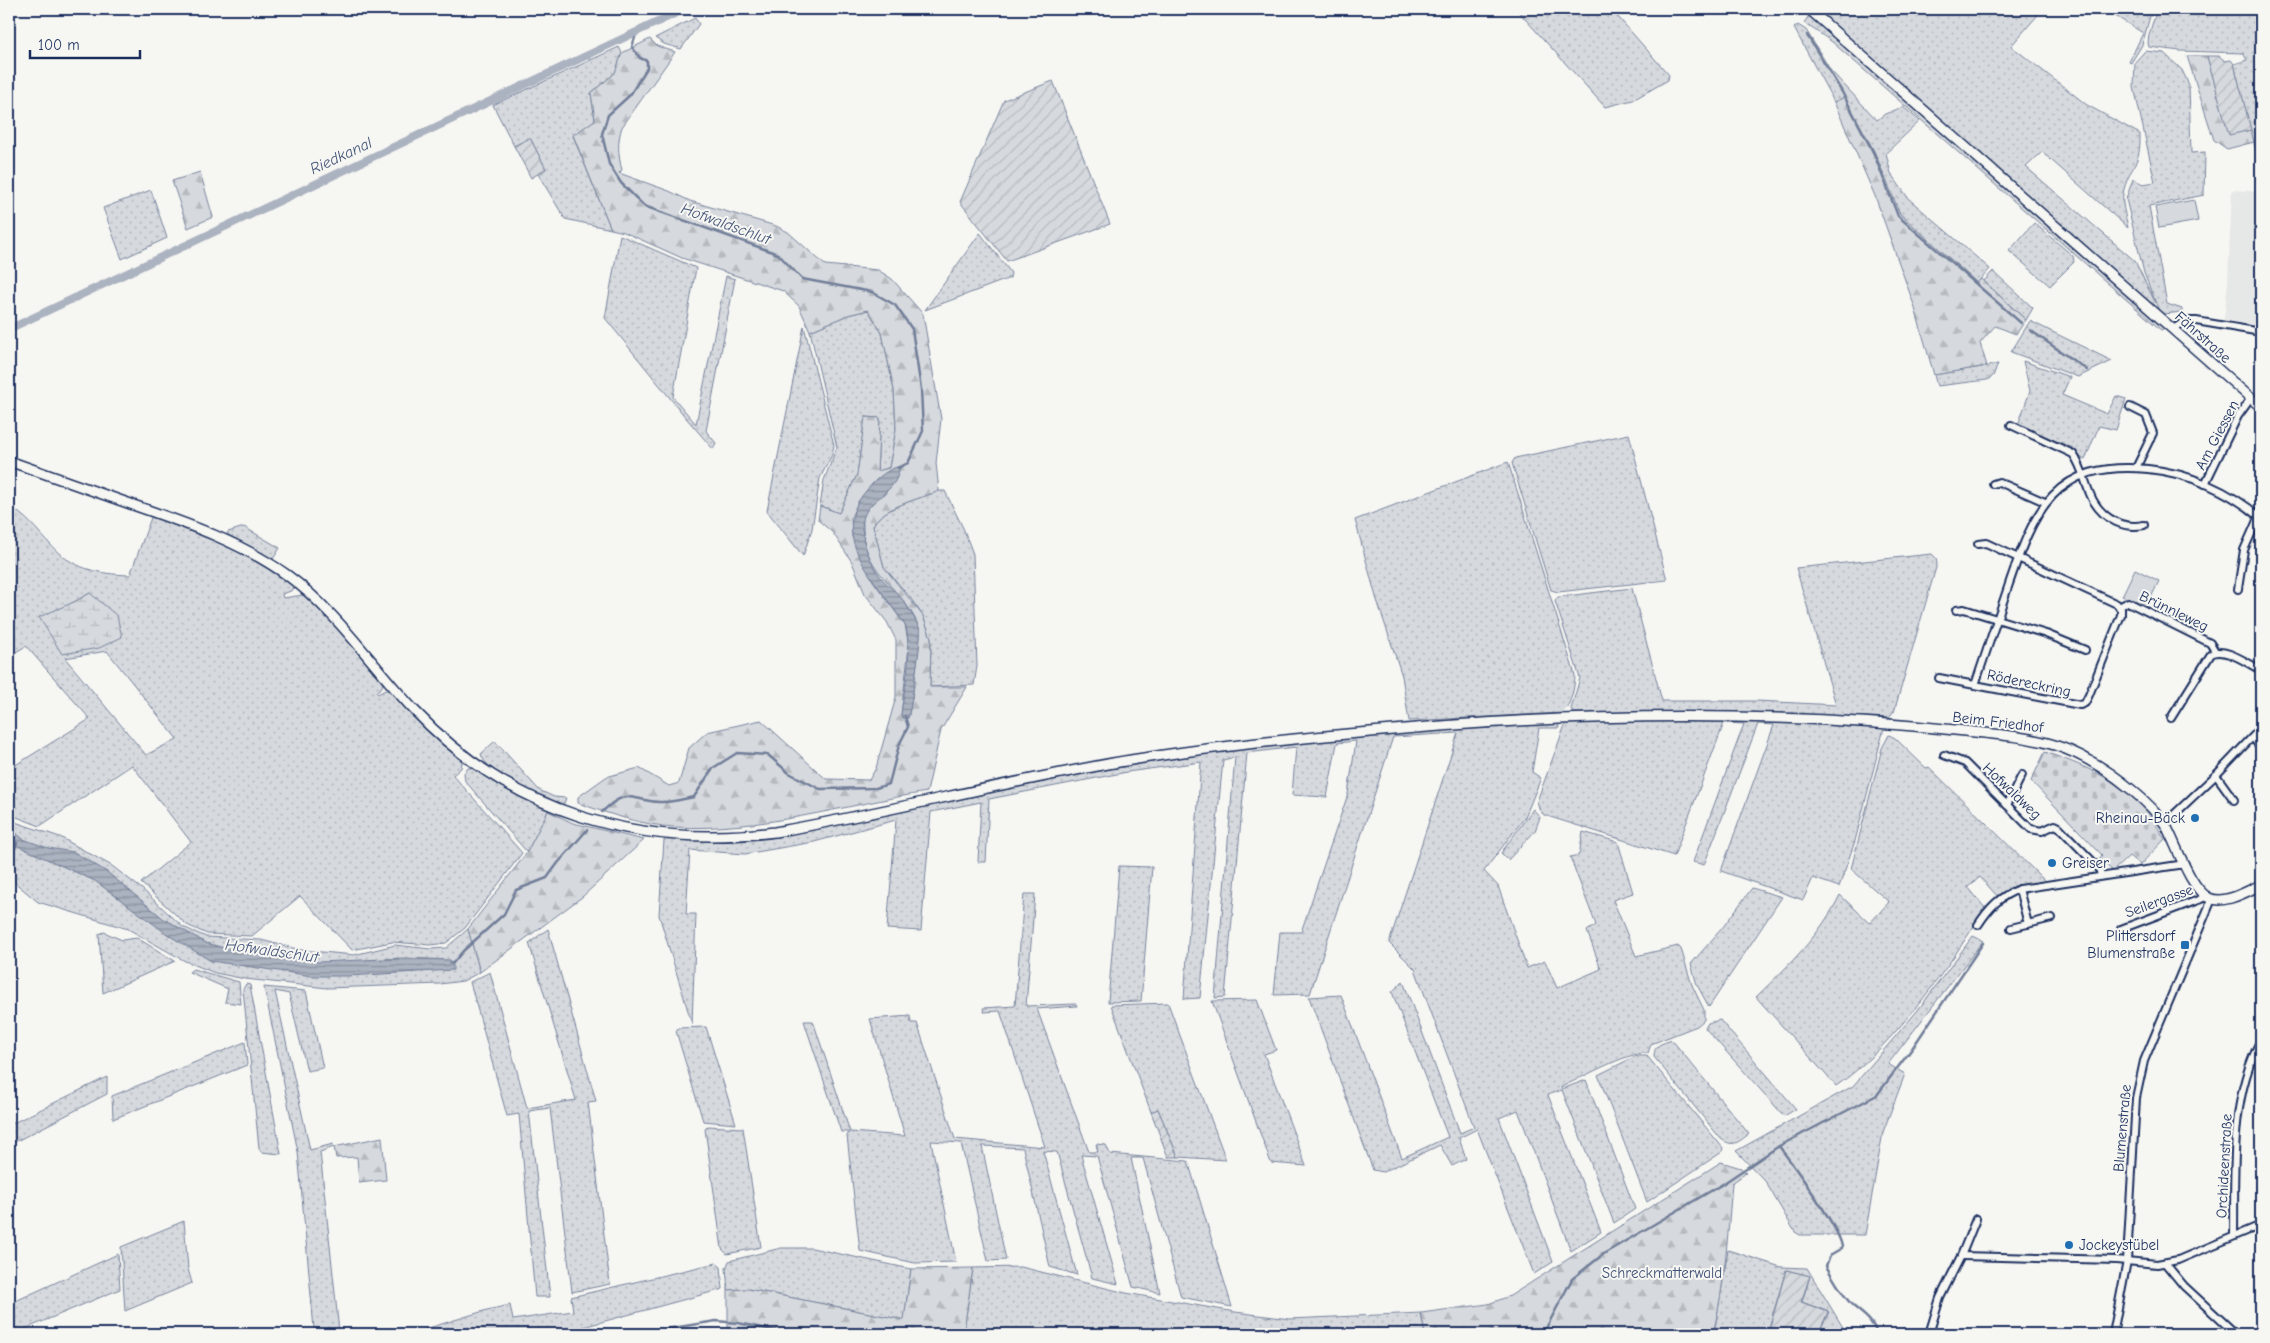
<svg xmlns="http://www.w3.org/2000/svg" width="2270" height="1343" font-family="'Comic Neue',sans-serif">
  <style>
    .built { fill: #e6e7e7 }
    .grass { fill: url(#grass-dots); stroke: #78849e; fill-rule: evenodd }
    .forest { fill: url(#forest-firs); stroke: #78849e; fill-rule: evenodd }
    .wetland { fill: url(#wetland-marsh); stroke: #78849e }
    .cemetery { fill: url(#cemetery-stones); stroke: #78849e }
    .park { fill: #d6d9dd; stroke: #78849e }
    .garden { fill: url(#garden-furrows); stroke: #78849e }
    .water { fill: url(#water-rules); stroke: #717e99 }
    .lines { fill: none; stroke-linecap: round; stroke-linejoin: round }
    .stream { stroke: #717e99; stroke-width: 2.5 }
    .canal { stroke: #abb2c0; stroke-width: 8 }
    .street-casing { stroke: #1b2f5e; stroke-width: 10 }
    .secondary-casing { stroke: #1b2f5e; stroke-width: 12 }
    .street { stroke: #f6f6f2; stroke-width: 6 }
    .secondary { stroke: #f6f6f2; stroke-width: 9 }
    .poi-dot { fill: #1f6fb2; stroke: #f6f6f2; stroke-width: 2 }
    .labels { text-anchor: middle; dominant-baseline: central; stroke-width: 4; stroke-linejoin: round; paint-order: stroke }
    .street-label { font-size: 15px; fill: #1b2f5e; stroke: #f6f6f2 }
    .poi-label { font-size: 15px; fill: #1b2f5e; stroke: #f6f6f2; text-anchor: end }
    .park-label { font-size: 15px; fill: #405177; stroke: #f6f6f2 }
    .water-label { font-size: 16px; font-style: italic; fill: #46567b; stroke: #f6f6f2 }
  </style>
  <defs>
    <pattern id="grass-dots" width="8" height="8" patternUnits="userSpaceOnUse" patternTransform="scale(1.25)"><rect width="8" height="8" fill="#d6d9dd"/><path d="M2 2h.1M6 6h.1" fill="none" stroke="#b7bbc0" stroke-width="1.8" stroke-linecap="round"/></pattern>
    <pattern id="forest-firs" width="22" height="20" patternUnits="userSpaceOnUse" patternTransform="scale(1.25)"><rect width="22" height="20" fill="#d6d9dd"/><path d="M5 1l3.5 6h-7zM16 11l3.5 6h-7z" fill="#b7bbc0"/></pattern>
    <pattern id="wetland-marsh" width="20" height="14" patternUnits="userSpaceOnUse" patternTransform="scale(1.25)"><rect width="20" height="14" fill="#d6d9dd"/><path d="M1 5h8M5 5V1M11 12h8M15 12V8" fill="none" stroke="#b7bbc0"/></pattern>
    <pattern id="cemetery-stones" width="16" height="16" patternUnits="userSpaceOnUse" patternTransform="scale(1.25)"><rect width="16" height="16" fill="#d6d9dd"/><path d="M2 7V4a2 2 0 0 1 4 0v3zM10 15v-3a2 2 0 0 1 4 0v3z" fill="#b7bbc0"/></pattern>
    <pattern id="garden-furrows" width="10" height="10" patternUnits="userSpaceOnUse" patternTransform="scale(1.25)"><rect width="10" height="10" fill="#d6d9dd"/><path d="M-1 1l2-2M0 10L10 0M9 11l2-2" fill="none" stroke="#b7bbc0"/></pattern>
    <pattern id="water-rules" width="6" height="5" patternUnits="userSpaceOnUse" patternTransform="scale(1.25)"><rect width="6" height="5" fill="#abb2c0"/><path d="M0 2.5h6" fill="none" stroke="#8a919f"/></pattern>
  </defs>
  <rect width="100%" height="100%" fill="#f6f6f2"/>
  <filter id="ink" filterUnits="userSpaceOnUse"><feTurbulence type="fractalNoise" baseFrequency=".02" numOctaves="2"/><feDisplacementMap in="SourceGraphic" scale="10" xChannelSelector="R" yChannelSelector="G"/><feConvolveMatrix kernelMatrix="1 2 1 2 8 2 1 2 1" color-interpolation-filters="sRGB"/></filter>
  <g filter="url(#ink)">
    <path class="built" d="M2232 190 2261 192V326L2224 320 2228 281Z"/>
    <g class="grass">
      <path d="M1516 9H1611L1669 75 1668 80 1633 100 1605 107Z"/>
      <path d="M1858 9H2043L2011 46 2087 105 2140 134C2141 165 2131 165 2124 189 2120 201 2126 216 2128 228L2042 152 2026 167 2135 261 2155 302 2152 305 1825 17V12L1829 11Z"/>
      <path d="M2104 9H2152L2142 45 2131 63 2129 62 2143 33Z"/>
      <path d="M2157 9H2261V171L2234 64 2247 60 2243 53 2180 51 2149 47C2145 40 2155 18 2157 9Z"/>
      <path d="M1808 17H1811L2165 329 2161 330 1831 41 1804 23Z"/>
      <path d="M695 18 699 24 681 49 664 44 655 38Z"/>
      <path d="M1798 25 1806 30 1831 71 1877 120 1885 114 1903 107 1920 121 1886 153 1891 174 1909 199 1990 269 1977 283 1900 214 1874 151 1845 97 1834 102 1794 28Z"/>
      <path d="M619 47 622 53 615 73 591 93 595 120 573 136 611 229 565 219 538 174 546 169 530 138 514 146 493 105Z"/>
      <path d="M2145 51 2164 53 2182 70 2189 85 2191 153 2205 152 2204 195 2149 206 2167 304 2182 309V312L2164 314 2159 311 2144 273 2126 199 2133 179 2143 184 2155 182 2134 87 2135 62Z"/>
      <path d="M151 190 167 238 122 259 103 208Z"/>
      <path d="M2034 223 2073 256 2074 262 2050 286 2009 251Z"/>
      <path d="M980 233 1011 273 1010 278 925 310Z"/>
      <path d="M620 235 696 268 673 397 696 424 726 276 735 279 706 431 716 443 713 449 687 419 605 318Z"/>
      <path d="M1993 271 2033 308 2026 320 1984 281Z"/>
      <path d="M868 310 882 333 894 390 896 429 889 468 877 471 880 418 865 417 857 475 839 513 820 506 824 480 837 447 810 331 848 315Z"/>
      <path d="M2030 321 2112 361 2078 377 2011 352Z"/>
      <path d="M804 326 834 445 832 455 820 478 812 529 803 556 767 511Z"/>
      <path d="M2023 361 2070 377 2062 395 2107 414 2116 396 2126 399 2116 430 2099 426 2085 460 2080 457 2073 448 2018 425 2030 391Z"/>
      <path d="M1998 364 1993 376 1987 380 1937 386 1934 375Z"/>
      <path d="M1629 434 1667 580 1558 592 1551 590 1512 463 1515 458Z"/>
      <path d="M1508 462 1575 675C1575 686 1571 706 1562 713L1409 721 1402 676 1376 597 1355 520Z"/>
      <path d="M939 491H945L964 530 973 554 977 666 974 685 930 687 931 638 923 616 909 596 884 567 873 526C879 508 922 498 939 491Z"/>
      <path d="M9 506C26 516 36 529 49 543 71 569 98 574 130 575L152 515 230 545 294 585 291 591 282 594 283 598 303 595C333 620 358 651 383 682L382 687 376 692 378 694 385 690 390 691 423 726 458 755 462 762 461 768 453 775 522 853 465 928 446 943 430 945 392 942 352 950 300 896 252 936 207 934 187 925 141 883 191 842 132 765 40 826 9 814V769L90 719 26 646 9 656ZM90 593 63 654 74 602ZM107 651 177 739 146 755 65 658Z"/>
      <path d="M244 527 280 548 273 559 227 534 228 532Z"/>
      <path d="M1932 554 1936 558 1937 564 1894 712 1889 718 1760 713H1573L1571 709 1580 678 1555 601 1558 597 1632 588 1662 701H1757L1836 705 1796 568Z"/>
      <path d="M1569 721 1776 722 1884 728 1855 841 1839 887 1813 878 1803 900 1721 871 1774 725 1758 724 1704 865 1693 862 1744 724 1724 723 1674 856 1544 815 1540 811 1537 801 1565 725Z"/>
      <path d="M1558 722 1559 728H1539L1532 772 1541 778 1525 817 1484 871 1498 886 1527 968 1545 961 1557 988 1601 969 1587 931 1596 925 1570 857 1579 855 1583 832 1618 842 1633 893 1613 900 1636 956 1678 946 1681 949 1692 985 1704 1010V1020L1697 1026 1651 1044 1648 1053C1626 1052 1582 1078 1561 1087L1562 1089 1586 1080 1635 1209 1614 1223 1562 1090 1548 1095 1601 1232 1571 1251 1518 1110 1499 1118 1553 1262 1534 1274 1477 1129 1459 1138 1466 1159 1452 1166 1440 1145 1383 1172 1373 1170 1309 997 1341 995 1402 1158 1448 1137 1392 992 1403 981 1460 1133 1474 1127 1415 969 1389 943 1458 733 1393 737 1310 994 1274 995 1280 932H1301L1348 794 1356 741 1337 743 1327 797 1292 795 1296 747 1247 753 1225 997 1215 998 1235 757 1223 760 1200 998 1184 999 1201 762 1127 772 989 799 986 862H978L981 802 931 812 921 931 887 929 896 820 814 842 745 854 690 850 686 914H696L692 1024 659 915 664 840 734 841 769 838C901 815 1030 781 1163 760 1294 739 1426 730 1558 722Z"/>
      <path d="M1889 735 1895 738 1926 768 1929 767 2046 882 2021 887 1998 897 1980 877 1968 887 1985 908C1950 966 1892 1048 1836 1086L1756 997C1788 966 1820 936 1840 895L1870 923 1889 902 1851 869 1882 748Z"/>
      <path d="M495 741 539 790 554 797 566 798 563 806C544 797 486 775 481 754Z"/>
      <path d="M468 768H475L526 798 549 809 527 852 465 781 464 773Z"/>
      <path d="M1533 809 1540 817 1535 831 1508 860 1501 853Z"/>
      <path d="M9 820 60 837 112 866 142 889 183 927 206 937 261 940 301 950 354 955 395 945 431 949 446 948 468 929 480 972 463 981 440 984 327 988 245 979 215 973 185 961 128 929 38 902 13 881 9 874Z"/>
      <path d="M1119 866 1152 867 1141 1001 1108 1002Z"/>
      <path d="M1752 888 1782 897 1709 1007 1697 985 1691 964 1723 927Z"/>
      <path d="M1024 894H1035L1026 1006 1076 1004 1077 1006 1037 1009 1089 1152H1098L1096 1144 1106 1145 1110 1154 1188 1161 1232 1307 1181 1297 1143 1158H1131L1160 1293 1133 1287 1097 1156 1081 1155 1118 1284 1092 1278 1057 1152 1043 1151 1077 1275 1050 1267 1023 1148 982 1146 1006 1260 988 1261 961 1143 931 1141 956 1262 915 1263 860 1251 847 1136 849 1132H841L804 1021H813L850 1132 905 1136 870 1019 910 1016 911 1023H917L955 1139 1045 1147 1000 1011 984 1012 983 1008 1015 1006Z"/>
      <path d="M548 929 596 1101 588 1102 610 1284 572 1292 550 1108 529 1111 550 1297H535L519 1114 507 1116 470 982 490 972 527 1108 576 1100 529 943Z"/>
      <path d="M104 932 122 940 137 938 175 961 103 993 99 934Z"/>
      <path d="M1973 936 1983 941 1888 1064 1905 1074 1883 1132 1865 1235H1800L1795 1232 1765 1181 1736 1151 1853 1086 1918 1010Z"/>
      <path d="M193 969 239 982 241 1004 225 1002 228 989 189 972Z"/>
      <path d="M246 984 250 985 281 1154 261 1152 259 1148 243 989Z"/>
      <path d="M264 987 306 991 323 1068 307 1071 289 994 275 991 310 1150 333 1144 334 1147 320 1152 339 1331 314 1329 298 1152Z"/>
      <path d="M1257 1000 1276 1050 1264 1054 1306 1166 1271 1163 1212 1001Z"/>
      <path d="M1168 1003 1226 1160 1178 1157 1158 1109 1151 1112 1111 1005Z"/>
      <path d="M1720 1020 1796 1109 1784 1116 1705 1028 1708 1023Z"/>
      <path d="M706 1027 736 1124 703 1121 676 1031 678 1028Z"/>
      <path d="M1672 1040 1749 1134C1738 1142 1734 1148 1721 1139L1654 1057C1654 1044 1661 1044 1672 1040Z"/>
      <path d="M245 1042 247 1065 113 1119 112 1096Z"/>
      <path d="M1636 1056H1647L1723 1148 1722 1152 1647 1202 1598 1075Z"/>
      <path d="M107 1077V1094L9 1145V1125Z"/>
      <path d="M708 1126 743 1128 761 1247 727 1254 722 1249 705 1129Z"/>
      <path d="M184 1221 188 1269 192 1283 125 1311 121 1247Z"/>
      <path d="M781 1248H812L911 1269 904 1320 748 1289 728 1290 726 1268 729 1261Z"/>
      <path d="M1728 1250 1781 1267 1807 1268 1847 1334H1818L1829 1312 1802 1302 1810 1276 1786 1270 1767 1334H1714Z"/>
      <path d="M118 1254 120 1289 13 1334H9V1304Z"/>
      <path d="M716 1263 721 1267 723 1289 583 1327 585 1334H409L487 1310 510 1305 513 1320 573 1311 571 1297Z"/>
      <path d="M1021 1267 1126 1293 1235 1312 1290 1319 1421 1313 1425 1334H991L964 1330 973 1268Z"/>
    </g>
    <g class="forest">
      <path d="M650 39 657 46 675 52 622 127C617 142 618 155 622 170L619 173 669 191 690 201 776 226 788 232 825 265 878 270 892 279 923 314 941 419 936 463 939 491C922 498 879 508 873 526L884 567 923 616 931 638 930 687H967L941 730 927 792C843 805 760 832 674 827 642 825 609 814 578 803V797L606 777 639 768 669 786 679 783 689 748 707 732 761 720 826 779 869 780 876 768 896 697V640L887 622 865 594 852 562 833 533 818 520 820 506 839 513 857 475 865 417 880 418 877 471 889 468 896 429 894 390 882 333 868 310 848 315 810 331 799 306 783 291 682 258 624 232 611 229 573 135 595 120 591 93 615 73 622 53ZM886 493C879 498 869 504 865 510 862 516 863 522 863 529 863 574 909 592 920 631 921 636 911 710 908 718L901 715 909 647 905 625 873 581 852 537 851 517 859 500Z"/>
      <path d="M2187 56H2207L2229 134 2251 130 2254 142 2227 149 2214 140Z"/>
      <path d="M1845 97 1874 151 1900 214 1977 283 1981 279 2026 320 2016 334 1995 326 1980 343 1987 366 1934 375 1914 305 1875 196 1834 102Z"/>
      <path d="M200 172 213 217 188 228 172 181Z"/>
      <path d="M548 811 573 823 644 840 582 897 480 972 468 929 526 854Z"/>
      <path d="M382 1137 386 1180 359 1183 357 1157 336 1158 334 1147Z"/>
      <path d="M1721 1162 1741 1168 1746 1173 1732 1183C1728 1234 1725 1284 1713 1334H1425L1421 1313 1488 1304 1510 1296Z"/>
      <path d="M973 1268 964 1330 991 1334H728V1290L748 1289 904 1320 911 1269Z"/>
    </g>
    <path class="wetland" d="M90 593 117 616 122 637 99 648 62 654 39 617 74 602Z"/>
    <path class="cemetery" d="M2045 752C2082 765 2116 778 2143 807 2152 816 2158 829 2165 839L2140 865 2129 856 2113 871 2099 859 2102 855 2031 781Z"/>
    <g class="park">
      <path d="M2194 200 2198 221 2159 228 2155 207Z"/>
      <path d="M2135 569 2159 581 2146 608 2122 596Z"/>
    </g>
    <g class="garden">
      <path d="M2207 56H2219L2225 61 2231 60 2234 64 2251 130 2229 135Z"/>
      <path d="M1053 81 1110 224 1007 261 960 202 1004 100Z"/>
      <path d="M530 138 546 169 531 178 514 146Z"/>
      <path d="M1158 1109 1178 1157H1168L1151 1112Z"/>
      <path d="M1786 1270 1810 1276 1801 1302 1828 1312 1818 1334H1768Z"/>
    </g>
    <g class="water">
      <path d="M900 466C896 501 856 496 863 536 865 551 874 569 884 581 891 588 900 595 905 603 910 611 917 622 920 630 922 637 911 708 908 718H903L901 715C904 687 913 655 906 628 904 621 897 614 893 608 871 575 833 537 862 496 872 483 884 470 900 466Z"/>
      <path d="M9 827 23 839 48 848 74 852 107 872 164 919 206 943 228 949 277 952 302 960 319 962 405 958 450 960 453 963V970L347 976H312L211 961 170 936 95 881 9 842Z"/>
    </g>
    <g class="lines">
      <g class="stream">
        <path d="M637 31 632 47 640 58 647 61V68L630 95 608 115 602 134 609 164 621 183 644 206 778 254 802 279 872 292 895 305 912 329 921 389 923 431 908 463 898 468"/>
        <path d="M1807 35 1842 92 1874 154 1898 216 2021 323"/>
        <path d="M2030 330 2087 370"/>
        <path d="M602 812C628 787 630 800 659 802 670 803 683 799 694 797L713 768 737 753 768 755 789 773 820 789 876 788 889 784 899 745 908 727 905 716"/>
        <path d="M9 861 17 843"/>
        <path d="M450 963H453L463 951 504 914 516 890 547 878 558 863 587 830"/>
        <path d="M1779 1146C1792 1164 1842 1230 1842 1248L1830 1255 1826 1266C1834 1279 1841 1293 1852 1305 1862 1314 1873 1320 1877 1334"/>
        <path d="M636 1334 716 1321 738 1323 792 1334"/>
        <path d="M1543 1334 1572 1279 1605 1253 1721 1185 1779 1146 1877 1095 1911 1050 1983 943"/>
      </g>
      <path class="canal" d="M9 329 685 9"/>
      <g class="street-casing">
        <g id="street">
          <path d="M2173 329 2186 321H2196L2261 332"/>
          <path d="M2130 407 2146 415 2153 433 2136 468"/>
          <path d="M2011 425 2073 454C2084 469 2085 487 2094 502 2105 520 2124 529 2144 525"/>
          <path d="M1993 484 1999 482 2045 502"/>
          <path d="M2205 484 2238 416 2251 398"/>
          <path d="M1978 544 1986 543 2117 604 2121 609V615L2089 695 2085 703 2080 705 1975 685C1986 653 1997 620 2008 587 2034 510 2054 460 2148 469 2189 473 2230 491 2261 518"/>
          <path d="M2238 589 2244 550 2259 516"/>
          <path d="M2119 607 2128 602 2210 643 2215 651"/>
          <path d="M1956 610 1964 609 2046 634 2085 650"/>
          <path d="M1939 678 1975 685"/>
          <path d="M2171 718 2211 654C2225 646 2248 664 2261 670"/>
          <path d="M2253 738 2261 748"/>
          <path d="M1944 755 1965 763 2031 829 2042 831 2055 825 2059 827 2099 868 2101 876"/>
          <path d="M2216 775 2234 800"/>
          <path d="M2007 805 2022 775"/>
          <path d="M2164 824 2216 775 2261 728"/>
          <path d="M2019 889 2028 924"/>
          <path d="M1978 925C1989 908 2000 896 2019 889L2185 864"/>
          <path d="M2011 928 2052 918"/>
          <path d="M2121 929 2206 897"/>
          <path d="M2234 1236C2235 1171 2229 1099 2261 1040"/>
          <path d="M1961 1256 2116 1260 2157 1264 2178 1260 2261 1225"/>
          <path d="M2165 1263 2184 1286 2236 1334"/>
          <path d="M1929 1334 1940 1298 1961 1256 1976 1219"/>
          <path d="M2113 1334 2127 1261 2136 1098 2144 1061 2212 899"/>
        </g>
      </g>
      <g class="secondary-casing">
        <g id="secondary">
          <path d="M1809 9 2261 407"/>
          <path d="M9 461C52 476 95 491 139 507 191 525 242 543 287 575 338 612 372 666 415 711 512 813 637 849 775 832 894 811 1011 780 1131 760 1214 746 1298 738 1382 731 1576 713 1771 710 1965 731 2038 738 2073 741 2132 790 2144 800 2156 811 2165 824 2176 843 2190 889 2209 898 2225 905 2247 891 2261 885"/>
        </g>
      </g>
      <use href="#street" class="street"/>
      <use href="#secondary" class="secondary"/>
    </g>
  </g>
  <g class="poi-dot">
    <circle cx="2195" cy="818" r="5"/>
    <circle cx="2052" cy="863" r="5"/>
    <rect x="2180" y="940" width="10" height="10" rx="2.5"/>
    <circle cx="2069" cy="1245" r="5"/>
  </g>
  <g class="labels">
    <g class="street-label">
      <text transform="translate(2203 337) rotate(42)">Fährstraße</text>
      <text transform="translate(2217 435) rotate(-62)">Am Giessen</text>
      <text transform="translate(2174 611) rotate(26)">Brünnleweg</text>
      <text transform="translate(2029 683) rotate(12)">Rödereckring</text>
      <text transform="translate(1998 722) rotate(7)">Beim Friedhof</text>
      <text transform="translate(2012 791) rotate(44)">Hofwaldweg</text>
      <text transform="translate(2159 901) rotate(-20)">Seilergasse</text>
      <text transform="translate(2122 1128) rotate(-85)">Blumenstraße</text>
      <text transform="translate(2224 1166) rotate(-87)">Orchideenstraße</text>
    </g>
    <g class="poi-label">
      <text x="2185" y="818">Rheinau-Bäck</text>
      <text x="2062" y="863" text-anchor="start">Greiser</text>
      <text x="2175" y="936">Plittersdorf<tspan x="2175" dy="17">Blumenstraße</tspan></text>
      <text x="2079" y="1245" text-anchor="start">Jockeystübel</text>
    </g>
    <g class="park-label">
      <text x="1662" y="1273">Schreckmatterwald</text>
    </g>
    <g class="water-label">
      <text transform="translate(341 156) rotate(-25)">Riedkanal</text>
      <text transform="translate(726 224) rotate(20)">Hofwaldschlut</text>
      <text transform="translate(272 951) rotate(8)">Hofwaldschlut</text>
    </g>
  </g>
  <rect width="2270" height="1343" fill="none" stroke="#f6f6f2" stroke-width="30"/>
  <rect x="15" y="15" width="2240" height="1313" fill="none" stroke="#1b2f5e" stroke-width="2" filter="url(#ink)"/>
  <path d="M30 50v8h110v-8" fill="none" stroke="#1b2f5e" stroke-width="2.5"/>
  <text x="38" y="50" font-size="15" fill="#1b2f5e" stroke="#f6f6f2" stroke-width="4" paint-order="stroke">100 m</text>
</svg>
